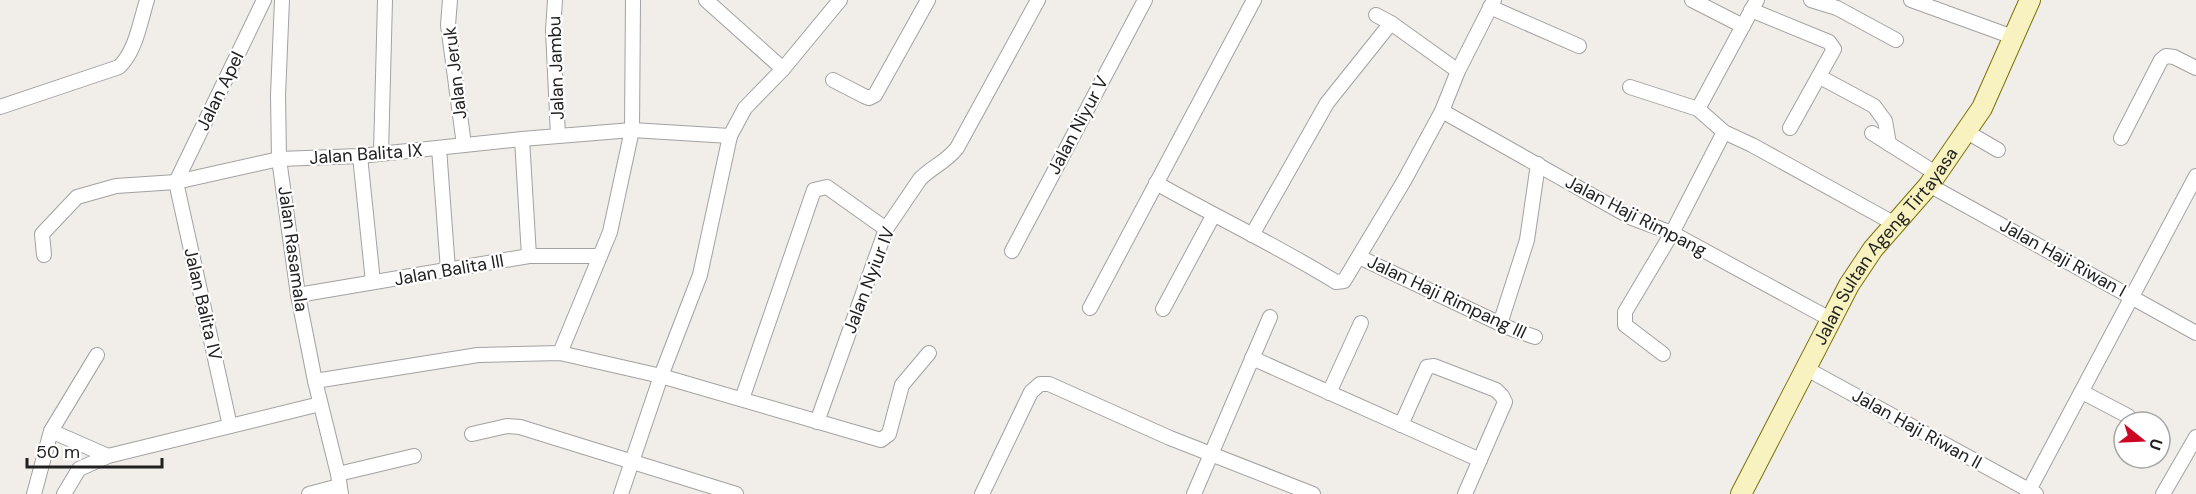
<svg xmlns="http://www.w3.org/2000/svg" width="2196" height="494" font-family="'DM Sans',sans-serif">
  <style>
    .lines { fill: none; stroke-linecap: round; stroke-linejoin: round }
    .minor-casing { stroke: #a2a2a2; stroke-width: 16 }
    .secondary-casing { stroke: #787308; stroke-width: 22 }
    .minor { stroke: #fff; stroke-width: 14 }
    .secondary { stroke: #f8f2c0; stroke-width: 20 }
    .labels { text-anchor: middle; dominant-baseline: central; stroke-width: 4.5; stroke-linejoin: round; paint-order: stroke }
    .street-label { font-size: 18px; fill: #212121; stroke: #fff }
  </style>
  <rect width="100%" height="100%" fill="#f1ede8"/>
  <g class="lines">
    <g class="minor-casing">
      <g id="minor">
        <path d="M282 0 278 95 279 159 298 295 315 381 338 474 341 494"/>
        <path d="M450 0 448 25 464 145"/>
        <path d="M555 0 553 30 558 136"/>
        <path d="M706 0 783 69"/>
        <path d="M1692 0 1743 26"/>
        <path d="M1757 0 1698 109 1724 132 1752 145 1895 224"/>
        <path d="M1811 0 1837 8 1896 40"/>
        <path d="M1911 0 2013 37"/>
        <path d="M1490 7 1579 46"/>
        <path d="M1751 10 1829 42 1834 49 1790 128"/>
        <path d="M1376 15 1391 23 1458 71"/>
        <path d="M1820 77 1874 106 1885 121 1889 144"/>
        <path d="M833 80 864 96 869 98 875 95 928 0"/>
        <path d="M1630 87 1698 109"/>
        <path d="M0 107 119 67C136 51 140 22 147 0"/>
        <path d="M1442 111 1632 218 1672 233 1830 319"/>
        <path d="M1967 132 1998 150"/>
        <path d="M1872 133 1937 174"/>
        <path d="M2121 138 2161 60 2166 56 2174 57 2196 68"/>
        <path d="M522 139 529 256"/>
        <path d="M439 148 448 270"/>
        <path d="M381 153 385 0"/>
        <path d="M360 156 373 282"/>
        <path d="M1156 183C1216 217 1278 246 1336 282L1344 281 1404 181 1442 111 1458 71 1494 0"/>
        <path d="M1929 185 2196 333"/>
        <path d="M1252 235 1327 103 1391 23"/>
        <path d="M1012 251 1145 0"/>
        <path d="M44 255 42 234 77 197 116 186 176 182 279 159 360 156 522 139 632 130 730 136"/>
        <path d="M1359 257 1509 328 1535 337"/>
        <path d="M298 295 529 256H600"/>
        <path d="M1090 308 1254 0"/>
        <path d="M1163 309 1213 216"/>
        <path d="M1500 324 1527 240 1538 164"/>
        <path d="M560 353 610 232 632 130 633 0"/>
        <path d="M1663 354 1625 325V312L1672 233 1724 132"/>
        <path d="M1252 358 1480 460"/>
        <path d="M1805 368 2036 494"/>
        <path d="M315 381 478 355 560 353 661 376 881 440 889 434 902 385 929 353"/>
        <path d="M2082 392 2128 416"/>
        <path d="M1329 393 1361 323"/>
        <path d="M742 399 814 190 827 187 886 229"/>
        <path d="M817 422 886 229 920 179C933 166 945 163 957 148L1038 0"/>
        <path d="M1401 425 1427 367 1434 366 1496 390 1502 396 1505 402 1465 494"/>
        <path d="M230 426 176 182 264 0"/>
        <path d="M51 431 108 456"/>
        <path d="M472 434 507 426 520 427 736 494"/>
        <path d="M338 474 414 456"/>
        <path d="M34 494 51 431 97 355"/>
        <path d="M64 494 79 469 108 456 320 404"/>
        <path d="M309 494 339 486"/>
        <path d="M621 494 661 376 700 275 730 136 745 108 783 69 840 0"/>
        <path d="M982 494 1031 392 1040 384H1049L1170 438 1313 494"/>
        <path d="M1194 494 1270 317"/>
        <path d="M2027 494 2196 176"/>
        <path d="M2163 494 2196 437"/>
      </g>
    </g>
    <g class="secondary-casing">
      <g id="secondary">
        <path id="s1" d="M1741 494 1849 285 1873 249 1929 185 1982 108 2030 0"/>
      </g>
    </g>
    <use href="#minor" class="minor"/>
    <use href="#secondary" class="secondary"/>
  </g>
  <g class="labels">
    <g class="street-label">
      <text transform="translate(556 68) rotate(-92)">Jalan Jambu</text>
      <text transform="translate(455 73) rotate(-97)">Jalan Jeruk</text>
      <text transform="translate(220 91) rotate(-64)">Jalan Apel</text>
      <text transform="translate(1078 125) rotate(-62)">Jalan Niyur V</text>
      <text transform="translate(366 154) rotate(-4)">Jalan Balita IX</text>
      <text transform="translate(1636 216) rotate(27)">Jalan Haji Rimpang</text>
      <text stroke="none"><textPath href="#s1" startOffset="288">Jalan Sultan Ageng Tirtayasa</textPath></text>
      <text transform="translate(293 249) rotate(82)">Jalan Rasamala</text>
      <text transform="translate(2063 258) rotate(29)">Jalan Haji Riwan I</text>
      <text transform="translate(449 270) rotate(-10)">Jalan Balita III</text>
      <text transform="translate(869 280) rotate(-69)">Jalan Nyiur IV</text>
      <text transform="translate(1447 297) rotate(25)">Jalan Haji Rimpang III</text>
      <text transform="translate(203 304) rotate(77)">Jalan Balita IV</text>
      <text transform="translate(1917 429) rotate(29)">Jalan Haji Riwan II</text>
    </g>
  </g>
  <g transform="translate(2142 440) rotate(108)"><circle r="28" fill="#ffffff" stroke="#a6a6a6" stroke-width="1.5"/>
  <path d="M0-4.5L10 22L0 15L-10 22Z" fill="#cd0625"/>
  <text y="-9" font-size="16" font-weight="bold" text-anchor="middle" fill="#212121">U</text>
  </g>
  <path d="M27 458v9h135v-9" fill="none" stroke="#212121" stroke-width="3"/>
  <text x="36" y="458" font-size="18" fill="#212121" stroke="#ffffff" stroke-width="4.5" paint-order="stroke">50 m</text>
</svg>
